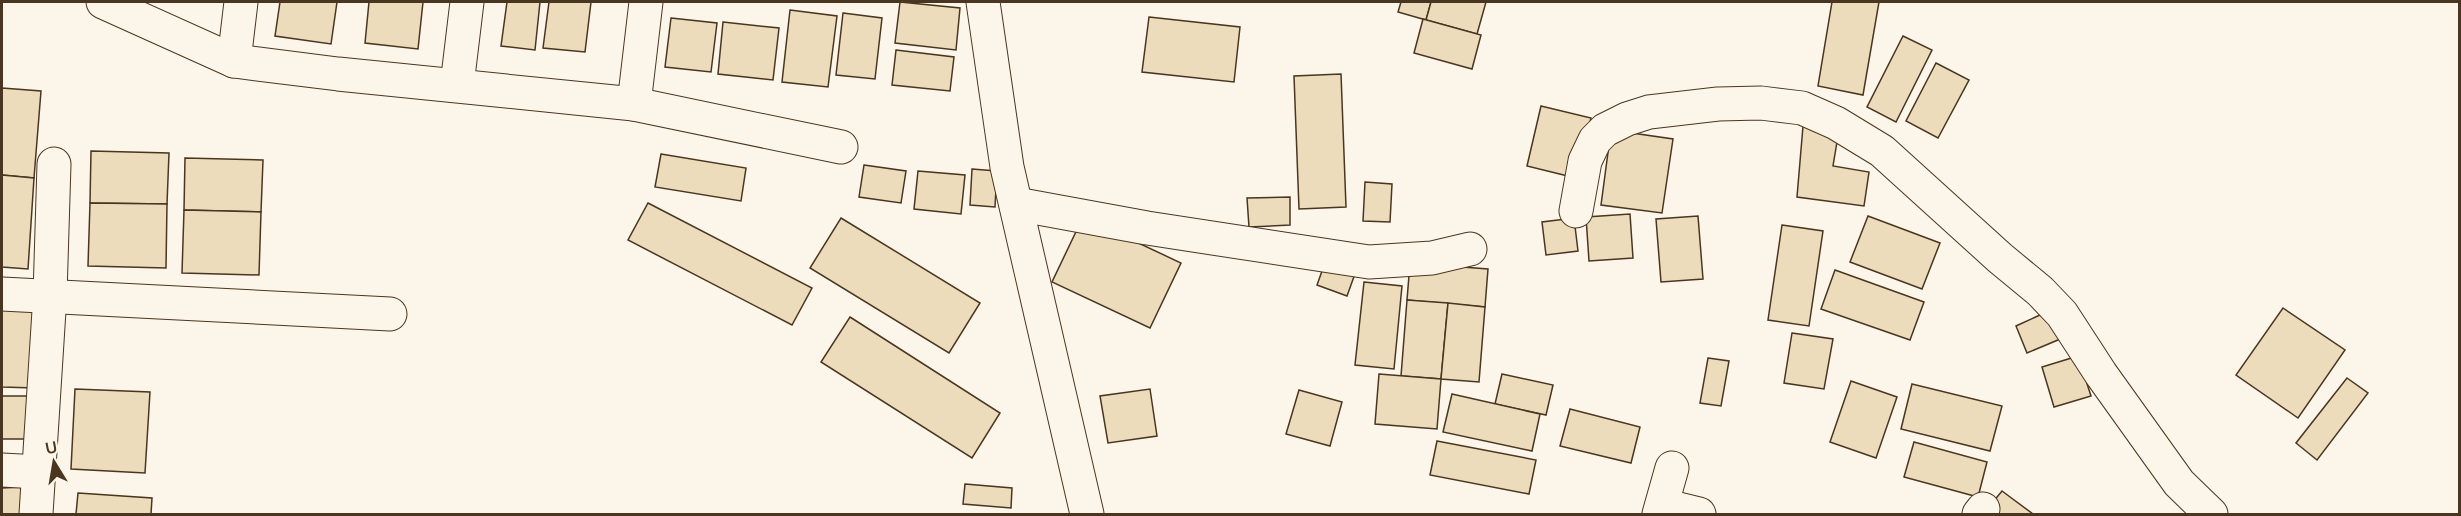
<svg xmlns="http://www.w3.org/2000/svg" width="2461" height="516" font-family="'Nunito Sans',sans-serif">
  <style>
    .building { fill: #ecdcbc; stroke: #4a3520; stroke-width: 1.5 }
    .lines { fill: none; stroke-linecap: round; stroke-linejoin: round }
    .minor-casing { stroke: #4a3520; stroke-width: 35 }
    .minor { stroke: #fbf6e9; stroke-width: 33 }
  </style>
  <rect width="100%" height="100%" fill="#fbf6e9"/>
  <g class="building">
    <path d="M280 2H337L331 44 275 36Z"/>
    <path d="M369 2H423L418 49 365 43Z"/>
    <path d="M507 2H540L535 50 501 46Z"/>
    <path d="M549 2H591L585 52 543 48Z"/>
    <path d="M900 2 960 8 956 50 895 43Z"/>
    <path d="M1401 2H1431L1426 20 1398 12Z"/>
    <path d="M1431 2H1486L1477 34 1426 20Z"/>
    <path d="M1832 2H1879L1863 95 1818 86Z"/>
    <path d="M790 10 837 16 828 87 782 82Z"/>
    <path d="M843 13 882 18 875 79 836 75Z"/>
    <path d="M1149 17 1240 27 1234 82 1142 72Z"/>
    <path d="M671 18 717 23 711 72 665 67Z"/>
    <path d="M1423 19 1481 35 1472 69 1414 53Z"/>
    <path d="M723 22 779 28 773 80 718 74Z"/>
    <path d="M1903 36 1932 50 1896 122 1867 107Z"/>
    <path d="M896 50 954 57 950 91 892 85Z"/>
    <path d="M1936 63 1969 80 1938 138 1906 121Z"/>
    <path d="M1341 74 1346 207 1299 209 1294 76Z"/>
    <path d="M2 88 41 91 34 178 2 175Z"/>
    <path d="M1541 106 1591 118 1576 178 1527 166Z"/>
    <path d="M1803 126 1839 130 1833 166 1869 172 1864 206 1797 197Z"/>
    <path d="M1611 130 1673 139 1662 213 1601 205Z"/>
    <path d="M91 151 169 153 167 204 90 203Z"/>
    <path d="M661 154 746 168 741 201 655 187Z"/>
    <path d="M185 158 263 160 261 212 184 210Z"/>
    <path d="M864 165 906 171 901 203 859 197Z"/>
    <path d="M972 169 997 171 995 207 970 205Z"/>
    <path d="M918 171 965 175 961 214 914 209Z"/>
    <path d="M2 175 34 178 28 269 2 267Z"/>
    <path d="M1365 182 1392 184 1390 222 1363 221Z"/>
    <path d="M1290 197V225L1249 227 1247 198Z"/>
    <path d="M90 203 167 204 166 268 88 266Z"/>
    <path d="M648 203 812 288 792 325 628 240Z"/>
    <path d="M184 210 261 212 259 275 182 273Z"/>
    <path d="M1630 214 1633 258 1589 261 1586 217Z"/>
    <path d="M1698 216 1703 279 1661 282 1656 219Z"/>
    <path d="M1868 216 1940 243 1922 289 1850 262Z"/>
    <path d="M1083 217 1181 263 1150 328 1052 282Z"/>
    <path d="M841 218 980 303 949 353 810 268Z"/>
    <path d="M1574 218 1578 251 1546 255 1542 222Z"/>
    <path d="M1782 225 1823 231 1809 326 1768 320Z"/>
    <path d="M1326 260 1356 271 1347 296 1317 285Z"/>
    <path d="M1410 263 1488 269 1485 307 1407 300Z"/>
    <path d="M1835 270 1924 302 1910 340 1821 309Z"/>
    <path d="M1364 282 1402 286 1394 369 1355 365Z"/>
    <path d="M1407 300 1448 303 1441 379 1401 376Z"/>
    <path d="M1448 303 1485 307 1479 382 1441 379Z"/>
    <path d="M2 308 38 310 35 388 2 387Z"/>
    <path d="M2283 308 2345 350 2298 418 2236 375Z"/>
    <path d="M2053 309 2065 337 2027 353 2016 326Z"/>
    <path d="M850 317 1000 413 972 458 821 362Z"/>
    <path d="M1792 333 1833 339 1824 389 1784 383Z"/>
    <path d="M2078 356 2091 396 2054 407 2042 367Z"/>
    <path d="M1708 358 1729 361 1721 406 1700 403Z"/>
    <path d="M1379 374 1441 379 1437 429 1375 424Z"/>
    <path d="M1502 374 1553 385 1546 415 1495 404Z"/>
    <path d="M2347 378 2368 393 2317 460 2296 443Z"/>
    <path d="M1851 381 1897 397 1876 458 1830 442Z"/>
    <path d="M1912 384 2002 406 1990 451 1901 429Z"/>
    <path d="M75 389 150 392 145 473 71 469Z"/>
    <path d="M1150 389 1157 436 1108 443 1100 396Z"/>
    <path d="M1299 390 1342 402 1330 446 1286 434Z"/>
    <path d="M1452 394 1540 414 1532 451 1443 432Z"/>
    <path d="M2 396H30L31 439H2Z"/>
    <path d="M1570 409 1640 427 1631 463 1560 446Z"/>
    <path d="M1437 441 1536 460 1529 494 1430 475Z"/>
    <path d="M1914 442 1987 462 1978 497 1904 477Z"/>
    <path d="M965 484 1012 488 1011 508 963 504Z"/>
    <path d="M22 487V514H2V488Z"/>
    <path d="M2002 491 2033 514H1983Z"/>
    <path d="M78 493 152 498 151 514H76Z"/>
  </g>
  <g class="lines">
    <g class="minor-casing">
      <g id="minor">
        <path d="M103 2 234 61 338 74 634 104 646 2"/>
        <path d="M983 2 1007 167 1087 514"/>
        <path d="M234 61 241 2"/>
        <path d="M457 85 467 2"/>
        <path d="M634 104 841 147"/>
        <path d="M1016 204 1147 228 1369 262 1432 258 1470 249"/>
        <path d="M1576 211 1585 161 1595 140 1605 130 1627 119 1649 112 1718 104 1761 103 1802 108 1836 123 1882 151 2000 258 2040 291 2062 314 2101 374 2179 483 2211 514"/>
        <path d="M2 294 390 314"/>
        <path d="M2 470 39 472"/>
        <path d="M1662 505 1699 514"/>
        <path d="M36 514 50 295 54 164"/>
        <path d="M1659 514 1672 468"/>
        <path d="M1979 514 1983 509"/>
      </g>
    </g>
    <use href="#minor" class="minor"/>
  </g>
  <rect width="2461" height="516" fill="none" stroke="#4a3520" stroke-width="6"/>
  <g transform="translate(54 462) rotate(349)" stroke="#fbf6e9" stroke-width="4.5" paint-order="stroke">
  <path d="M0-4.5L10 22L0 15L-10 22Z" fill="#4a3520"/>
  <text y="-9" font-size="16" font-weight="bold" text-anchor="middle" fill="#4a3520">U</text>
  </g>
</svg>
